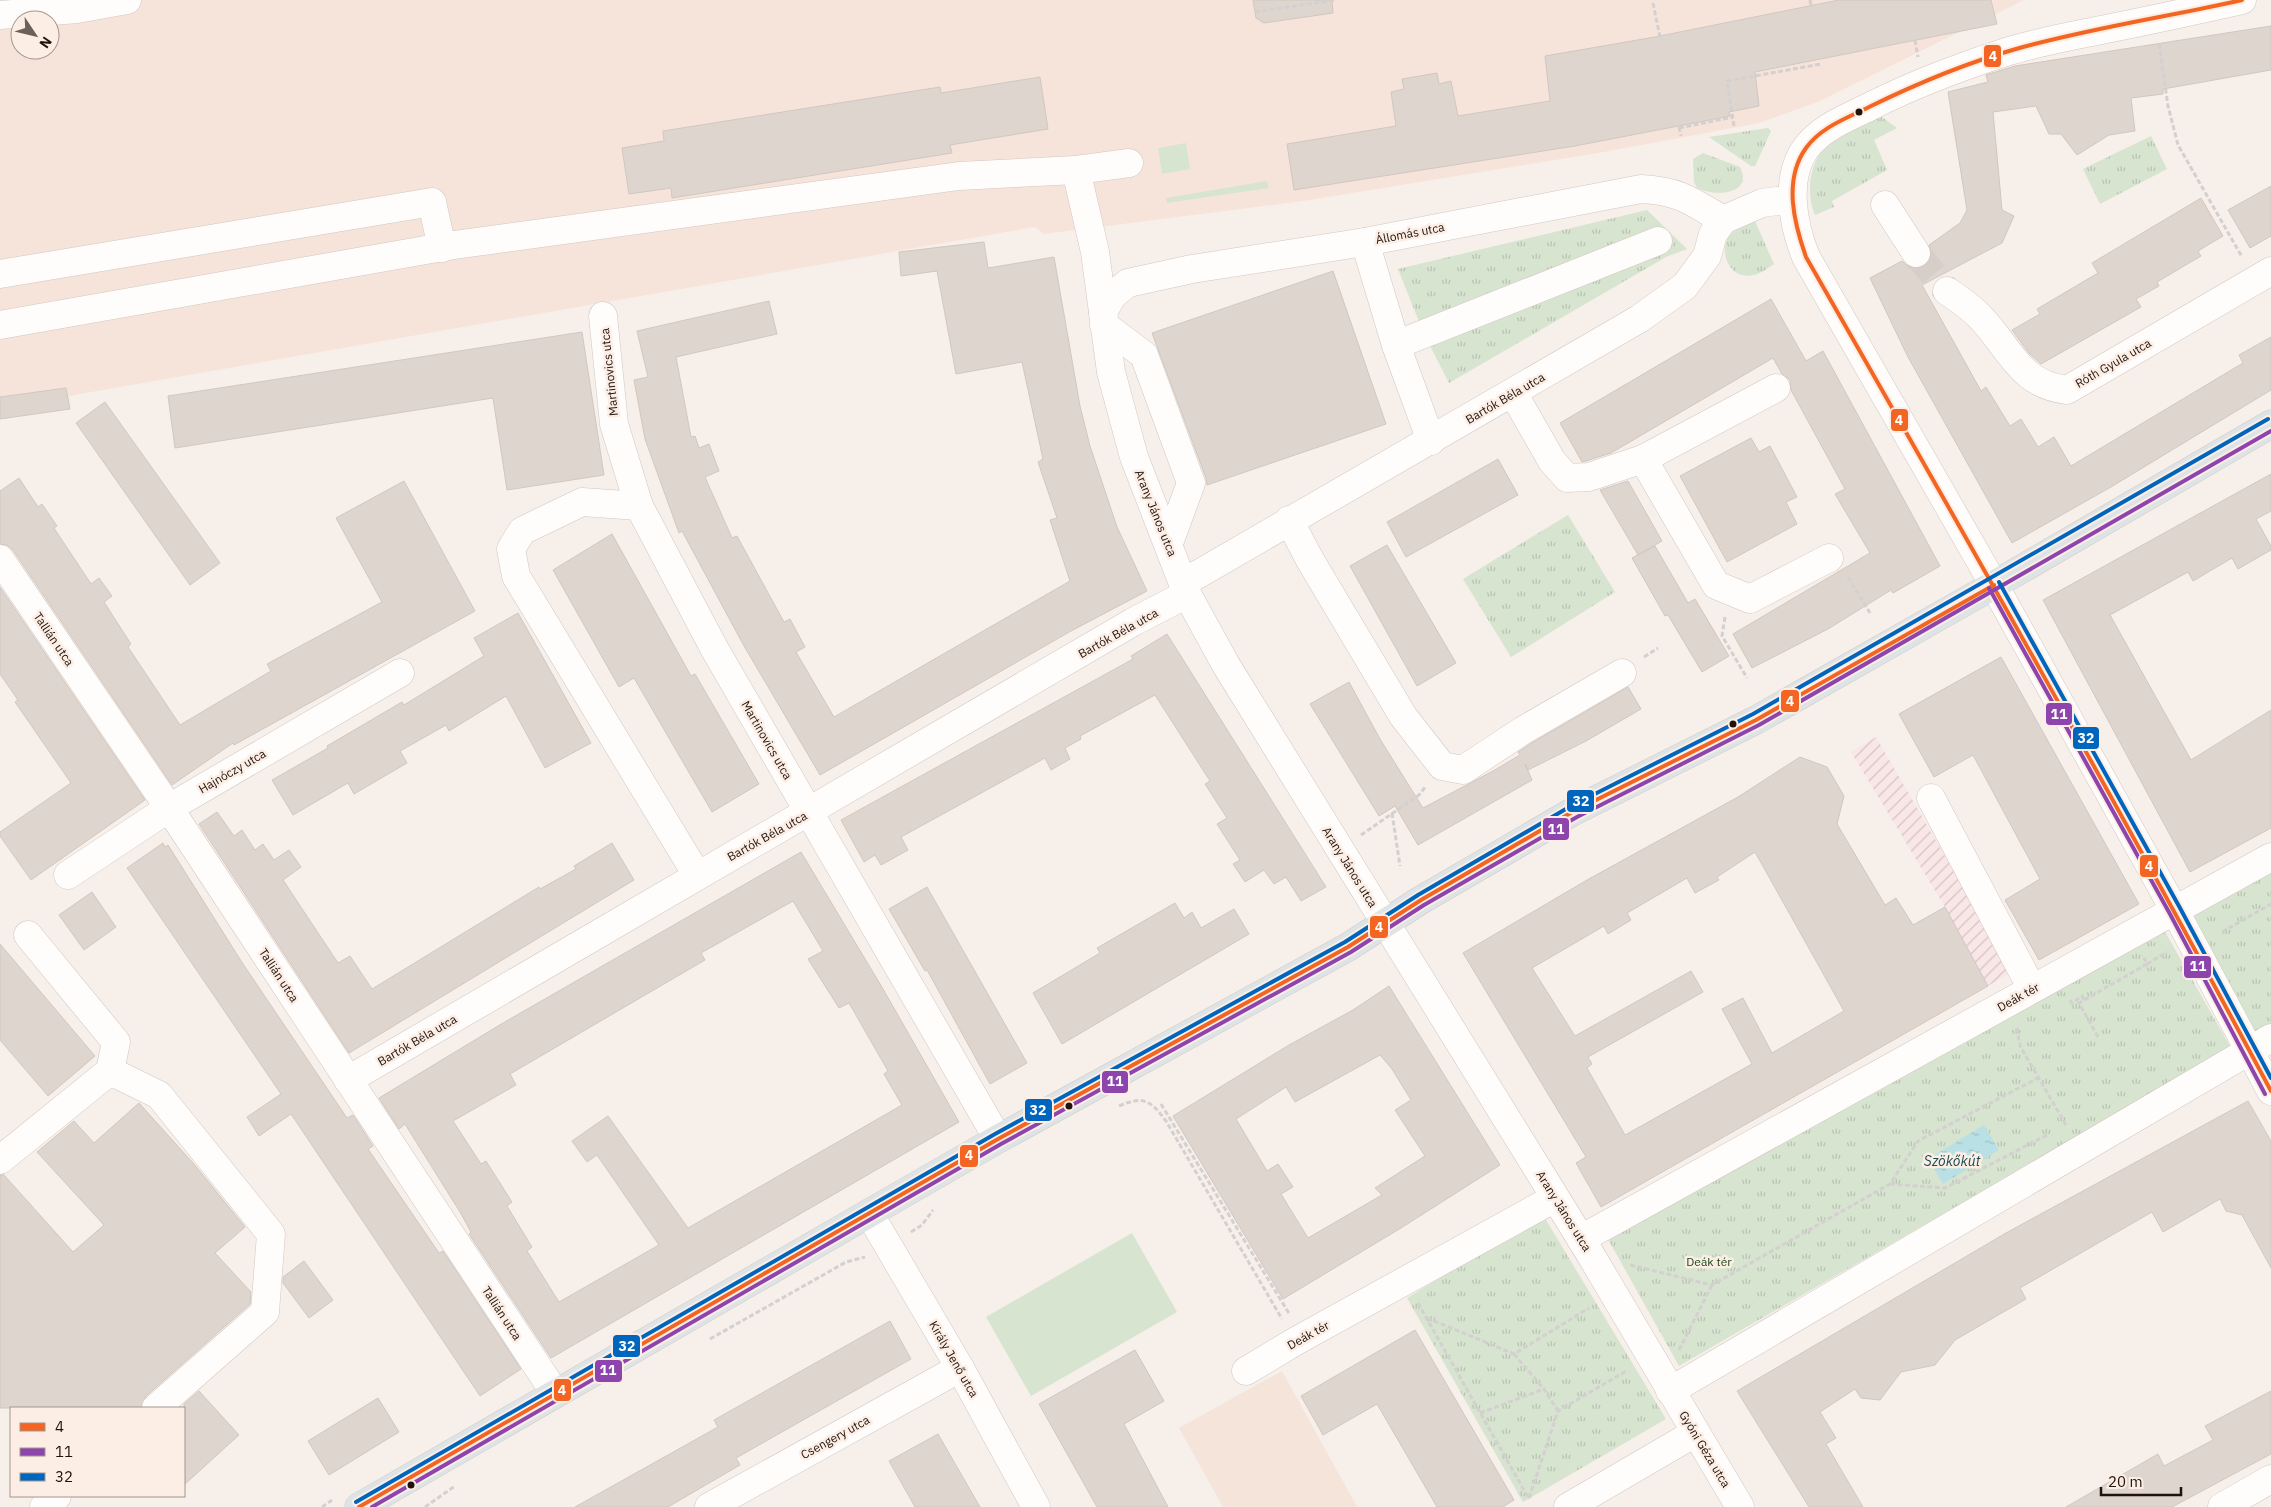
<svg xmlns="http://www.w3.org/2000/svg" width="2271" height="1507" font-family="'IBM Plex Sans',sans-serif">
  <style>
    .built { fill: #f6e4da; fill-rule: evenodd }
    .industrial { fill: url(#industrial-furrows) }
    .education { fill: #f4e4da }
    .grass { fill: #d7e4d0 }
    .park { fill: url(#park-tufts) }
    .water { fill: url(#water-ripples) }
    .building { fill: #dfd5cf; stroke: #d1c7c1; fill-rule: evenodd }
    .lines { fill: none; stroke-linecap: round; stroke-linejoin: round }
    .minor-tunnel { stroke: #d7cec9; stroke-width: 28; stroke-dasharray: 28 14; stroke-linecap: butt }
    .minor-casing { stroke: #d2c7c1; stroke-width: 29 }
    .major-casing { stroke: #cfcac7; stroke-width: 29 }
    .path { stroke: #d3d0cf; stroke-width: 3; stroke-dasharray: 5 2.5; stroke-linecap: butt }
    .minor { stroke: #fefdfc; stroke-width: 28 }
    .major { stroke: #dee4e6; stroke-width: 28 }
    .bus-1-casing { stroke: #fceee5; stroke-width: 8 }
    .bus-2-casing { stroke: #fceee5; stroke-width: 8 }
    .bus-3-casing { stroke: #fceee5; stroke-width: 8 }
    .bus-1 { stroke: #f26522; stroke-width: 4 }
    .bus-2 { stroke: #8e44ad; stroke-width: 4 }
    .bus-3 { stroke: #0065bd; stroke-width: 4 }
    .bus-dot { fill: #1f130c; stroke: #fceee5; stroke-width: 2 }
    .labels { text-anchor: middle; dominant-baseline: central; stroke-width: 5; stroke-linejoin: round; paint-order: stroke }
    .street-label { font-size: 12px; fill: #1f130c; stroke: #fceee5 }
    .park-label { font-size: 12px; fill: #194819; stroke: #fceee5 }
    .water-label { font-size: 14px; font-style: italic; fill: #174b52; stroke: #fceee5 }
    .line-badge { stroke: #fceee5; stroke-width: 2 }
    .badge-label { font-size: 14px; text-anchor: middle; font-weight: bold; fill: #fff }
  </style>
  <defs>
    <pattern id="industrial-furrows" width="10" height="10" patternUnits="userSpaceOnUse" patternTransform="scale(1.25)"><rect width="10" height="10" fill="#f9e6e6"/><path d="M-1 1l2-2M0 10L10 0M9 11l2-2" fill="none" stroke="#d5c4c4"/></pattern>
    <pattern id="park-tufts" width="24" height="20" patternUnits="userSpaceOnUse" patternTransform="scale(1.25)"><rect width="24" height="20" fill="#d7e4d0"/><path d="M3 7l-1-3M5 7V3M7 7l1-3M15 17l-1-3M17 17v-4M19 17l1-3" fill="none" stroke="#b8c3b1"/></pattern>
    <pattern id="water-ripples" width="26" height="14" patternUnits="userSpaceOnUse" patternTransform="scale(1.25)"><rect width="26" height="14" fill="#b9e0e5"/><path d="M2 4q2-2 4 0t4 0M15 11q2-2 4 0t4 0" fill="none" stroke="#9fbfc3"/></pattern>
  </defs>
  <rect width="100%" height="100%" fill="#f7efea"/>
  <path class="built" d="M0 0H2024L1820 101 1759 123 1604 152 1303 201 1044 234 1035 227 0 408ZM20 20H50V50H20Z"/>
  <path class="industrial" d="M1876 737 2012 972 1988 986 1945 907 1851 752Z"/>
  <path class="education" d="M1282 1371 1357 1507H1223L1179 1428Z"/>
  <g class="grass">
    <path d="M1186 143 1190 169 1162 174 1158 148Z"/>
    <path d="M1267 181 1269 188 1167 203 1166 198Z"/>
    <path d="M1132 1233 1177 1312 1031 1396 986 1317Z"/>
  </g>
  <g class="park">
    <path d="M1882 117 1897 128 1874 140 1887 170 1832 201 1834 207 1815 215C1805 191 1810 157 1832 140 1846 130 1866 123 1882 117Z"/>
    <path d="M1768 128 1771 131 1755 166H1751L1709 137Z"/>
    <path d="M2151 136 2167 169 2100 204 2083 169Z"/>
    <path d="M1703 153 1740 167C1754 195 1714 197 1697 188L1694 182 1693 159Z"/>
    <path d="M1647 210 1687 249 1666 257 1449 383 1424 334 1398 269Z"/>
    <path d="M1755 221 1774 264C1768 268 1760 274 1753 275 1728 281 1715 246 1734 231 1740 226 1749 224 1755 221Z"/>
    <path d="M1568 515 1615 592 1511 657 1463 579Z"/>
    <path d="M2271 865V1025L2256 1034 2191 914Z"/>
    <path d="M2164 930 2231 1048 1679 1366 1604 1232Z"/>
    <path d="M1543 1215 1666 1419 1523 1502 1407 1298Z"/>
  </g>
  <path class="water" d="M1984 1125 1999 1150 1943 1184 1928 1159Z"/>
  <g class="building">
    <path d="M1253 0H1332L1333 13 1264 23 1256 18Z"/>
    <path d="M1839 0H1991L1997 24 1755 72 1759 106 1729 112 1730 116 1575 146 1294 190 1287 144 1396 126 1391 92 1404 89 1402 79 1437 73 1439 84 1451 81 1458 116 1550 101 1545 56 1655 37Z"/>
    <path d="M2271 26V70L2163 89V94L2131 98 2135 131 2109 135 2077 155 2061 134H2049L2036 106 1993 112 2002 210 2014 216 2002 243 1922 285 1981 391 1986 387 2010 426 2021 419 2038 447 2054 437 2071 466 2243 363 2239 355 2271 337V390L2111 487 2012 543 1908 357 1870 278 1902 261 1909 267 1917 269 1925 266 1930 261 1932 253 1929 245 1960 223 1967 210 1948 92 1988 82 1986 75 2015 66Z"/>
    <path d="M1040 77 1048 129 950 145 952 153 672 198 671 188 629 194 622 148 664 141 663 131 940 87 941 93Z"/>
    <path d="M2271 186V236L2250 248 2228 210Z"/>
    <path d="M2201 198 2223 236 2198 251 2201 256 2157 282 2159 286 2136 299 2141 307 2041 364 2029 353 2012 330 2040 314 2037 309 2098 273 2092 263Z"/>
    <path d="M984 242 988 268 1054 257 1080 406 1090 446 1117 527 1147 591 1071 631 820 775 744 646 682 531 679 533 645 439 634 380 648 377 637 331 769 301 777 334 676 357 691 437 695 436 699 448 709 444 719 471 705 477 732 538 737 536 784 622 790 619 805 647 796 652 834 717 1070 581 1050 520 1057 518 1038 462 1043 459 1022 362 956 374 937 271 901 276 899 252Z"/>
    <path d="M1333 271 1386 424 1207 485 1206 478 1152 333Z"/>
    <path d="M1771 299 1806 361 1823 351 1940 566 1893 593 1891 590 1828 629 1752 668 1733 634 1870 553 1835 494 1845 489 1791 390 1790 380 1782 374 1773 358 1611 453 1586 461 1582 462 1560 423Z"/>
    <path d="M582 332 604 475 507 490 493 398 175 448 168 396Z"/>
    <path d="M66 388 70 409 0 419V397Z"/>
    <path d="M105 402 220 563 190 585 76 423Z"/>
    <path d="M1751 438 1759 452 1770 446 1797 497 1786 502 1797 524 1727 562 1680 476Z"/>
    <path d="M1498 459 1518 495 1406 557 1387 522Z"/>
    <path d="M2271 474V511L2256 519 2271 546V550L2238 569 2232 558 2193 581 2188 572 2110 615 2191 760 2271 710V828L2190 872 2043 600Z"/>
    <path d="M19 478 38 507 42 504 57 526 54 528 91 584 99 578 112 596 104 602 131 644 128 647 180 725 271 671 267 664 382 602 336 518 404 481 475 611 234 745 233 743 172 785 13 550 7 545 0 544V491Z"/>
    <path d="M1628 481 1662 541 1638 555 1600 490Z"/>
    <path d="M612 534 691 676 695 674 759 784 712 812 634 678 619 687 553 570Z"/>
    <path d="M1387 545 1456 663 1417 686 1350 566Z"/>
    <path d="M1655 546 1688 603 1695 599 1729 656 1702 672 1668 615 1665 616 1632 558Z"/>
    <path d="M0 587 145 800 31 880 0 836V832L71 783 15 702 18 700 0 674Z"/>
    <path d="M518 613 591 743 545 768 506 696 449 731 446 725 400 751 407 763 354 794 348 783 293 815 272 780 328 748 327 746 402 702 404 705 484 656 474 638Z"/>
    <path d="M1167 634 1326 887 1301 901 1286 877 1274 884 1264 870 1245 882 1233 864 1240 860 1217 824 1227 818 1205 784 1210 781 1155 695 1080 736 1081 739 1065 748 1070 759 1051 770 1045 758 901 837 908 850 881 865 875 855 864 862 841 820 1133 659 1131 656Z"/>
    <path d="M2001 657 2139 904 2039 960 2005 900 2040 879 1973 755 1934 777 1899 714Z"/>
    <path d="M1349 682 1380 739 1423 808 1493 771 1520 755 1518 752 1530 744 1628 687 1641 709 1586 741 1528 770 1525 764 1532 780 1418 845 1395 806 1379 816 1310 704Z"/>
    <path d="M1800 757 1827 767 1844 796 1837 824 1885 905 1896 898 1913 925 1945 907 1988 986 1601 1207 1576 1163 1586 1157 1463 953 1587 880 1738 797ZM1755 852 1844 1011 1772 1053 1743 998 1722 1009 1752 1064 1625 1135 1587 1068 1592 1064 1588 1057 1703 992 1691 971 1575 1036 1532 968 1604 926 1608 934 1631 920 1627 913 1687 878 1695 893 1719 880 1717 877Z"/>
    <path d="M217 812 234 836 242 830 255 850 263 844 274 860 289 850 301 867 283 880 338 963 350 956 372 989 539 887 540 889 576 869 574 866 612 843 634 880 349 1053 199 824Z"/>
    <path d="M163 843 165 847 168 845 243 964 347 1118 353 1115 373 1146 368 1149 439 1253 443 1251 521 1369 480 1396 291 1114 259 1136 247 1117 281 1094 127 868Z"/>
    <path d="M801 852 883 989 959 1122 551 1358 469 1234 471 1232 460 1212 405 1124 399 1129 379 1098 503 1023ZM793 901 823 951 808 959 839 1008 849 1003 888 1071 884 1074 902 1105 688 1228 608 1116 572 1141 587 1162 597 1155 659 1245 559 1302 527 1251 532 1247 507 1206 512 1202 486 1161 481 1164 453 1121 516 1085 510 1074 705 960 701 953Z"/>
    <path d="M927 887 1027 1063 990 1084 927 970 925 971 889 909Z"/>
    <path d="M92 892 116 927 84 950 59 915Z"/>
    <path d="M1175 903 1184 918 1192 912 1201 928 1234 909 1249 934 1062 1044 1033 993 1100 953 1097 948Z"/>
    <path d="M0 944 95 1056 48 1096 0 1040Z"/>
    <path d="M1389 986 1500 1165 1401 1228 1283 1299 1173 1116 1289 1045 1353 1010ZM1380 1055 1392 1069 1411 1100 1395 1110 1425 1156 1375 1188 1382 1195 1308 1238 1281 1194 1293 1187 1278 1164 1267 1171 1236 1119 1286 1087 1295 1102Z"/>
    <path d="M2248 1101 2271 1141V1268L2242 1215 2226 1211 2220 1199 2163 1232 2152 1212 2020 1288 2026 1299 1955 1340 1935 1365 1901 1372 1880 1400 1861 1398 1855 1389 1820 1412 1836 1438 1826 1444 1863 1507H1809L1737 1391 2006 1233Z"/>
    <path d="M139 1103 193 1163 245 1227 215 1253 251 1292 250 1304 146 1396 141 1408H0V1175H4L73 1252 104 1225 37 1152 74 1121 94 1143Z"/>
    <path d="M304 1261 333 1300 309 1318 283 1283V1277Z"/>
    <path d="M890 1321 911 1359 736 1458 740 1465 668 1507H575L718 1427 714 1420Z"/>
    <path d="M1415 1330 1514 1500 1503 1507H1437L1377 1404 1323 1435 1301 1396Z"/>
    <path d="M1135 1350 1164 1401 1124 1424 1168 1507H1097L1039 1404Z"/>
    <path d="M199 1391 239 1435 184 1485V1404Z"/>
    <path d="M2271 1391V1454L2172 1507H2066L2158 1454 2164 1466 2213 1440 2205 1426Z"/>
    <path d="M378 1398 399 1432 329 1475 308 1441Z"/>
    <path d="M938 1434 980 1507H915L889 1461Z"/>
  </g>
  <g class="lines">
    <path class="minor-tunnel" d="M1916 253 1947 291"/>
    <g class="minor-casing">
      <g id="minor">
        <path d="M2242 0C2197 10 2151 20 2106 29 2072 36 2038 42 2006 52 1960 67 1912 85 1869 107 1847 118 1822 127 1806 148 1784 178 1793 225 1806 257L1994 585 2175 911 2271 1091"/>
        <path d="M0 15 77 9 127 0"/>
        <path d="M1076 170 1095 252 1111 372 1134 457 1187 594 1226 665 1589 1252 1740 1507"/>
        <path d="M1885 205 1916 253"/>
        <path d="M1365 242 1396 345 1431 441"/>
        <path d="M0 274 432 202 442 248"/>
        <path d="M1947 291C1959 299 1971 307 1981 318 2010 348 2020 385 2067 390L2271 271"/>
        <path d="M1103 312 1113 295 1128 283 1192 269 1365 242 1641 189C1680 191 1691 201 1723 220"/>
        <path d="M603 316 614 424 639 506 714 648 998 1139"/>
        <path d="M0 325 454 245 959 176 1076 170 1129 163"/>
        <path d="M1104 325 1144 355 1191 483 1169 543"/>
        <path d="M1396 345 1658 241"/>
        <path d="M1513 393 1552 461 1567 478 1589 477 1643 459 1716 585 1750 599 1829 558"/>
        <path d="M1643 459 1776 388"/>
        <path d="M639 506 582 502 522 531 511 549 516 576 697 875"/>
        <path d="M1289 520 1310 560 1403 716 1442 766 1463 770 1522 731 1622 673"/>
        <path d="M0 559 169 808 555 1393"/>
        <path d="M1183 583 1639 319 1685 286 1707 256 1713 234 1723 220 1762 203 1777 201"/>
        <path d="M1931 798 2032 989"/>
        <path d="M68 875 169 808 400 673"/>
        <path d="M28 935 116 1042 110 1071"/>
        <path d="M348 1080 1133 622 1187 594"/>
        <path d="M0 1160 110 1071 159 1095 271 1234 265 1312 156 1408"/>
        <path d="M869 1213 960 1368 1036 1507"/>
        <path d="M1581 1239 2271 857"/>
        <path d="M1246 1371 1296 1341 1555 1198"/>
        <path d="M1670 1391 2271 1038"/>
        <path d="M44 1507 57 1496"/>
        <path d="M709 1507 960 1368"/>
        <path d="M1568 1507 1695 1433"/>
        <path d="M2222 1507 2271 1479"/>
      </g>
    </g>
    <g class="major-casing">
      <path id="major" d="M359 1507 998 1139 1348 947 1421 900 1574 811 1756 720 1994 585 2271 424"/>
    </g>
    <g class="path">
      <path d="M1810 0 1811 5"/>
      <path d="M1653 3 1660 37"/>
      <path d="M1255 12 1335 0"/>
      <path d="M1915 40 1918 57"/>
      <path d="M2159 44 2168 106 2178 145 2242 257"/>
      <path d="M1734 126 1727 81 1821 64"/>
      <path d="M1679 127 1681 136"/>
      <path d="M1679 128 1733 117"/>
      <path d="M1848 577 1870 613"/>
      <path d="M1725 617 1722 636 1747 678"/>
      <path d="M1644 657 1658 648"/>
      <path d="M1392 813 1400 866"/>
      <path d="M1361 835 1419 795 1426 786"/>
      <path d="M2222 932 2271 904"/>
      <path d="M2147 964 2167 952"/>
      <path d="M2070 1000 2072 1003 2082 996 2084 1000"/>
      <path d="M2017 1028 2020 1046 2066 1125"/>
      <path d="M2098 1037 2079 1003 2147 964 2144 958"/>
      <path d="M1161 1104 1290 1315"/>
      <path d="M1119 1106C1144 1095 1151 1101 1166 1121L1282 1319"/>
      <path d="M1890 1184 1945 1188 2049 1134"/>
      <path d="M911 1232 922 1225 933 1210"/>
      <path d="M1630 1265 1712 1285 1890 1184 1918 1141 2038 1078"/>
      <path d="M1418 1303 1529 1499"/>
      <path d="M1427 1318 1514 1354 1589 1308"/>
      <path d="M710 1339 846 1262 865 1257"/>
      <path d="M1679 1350 1712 1285"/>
      <path d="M1514 1354 1544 1389 1558 1411"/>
      <path d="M1480 1413 1544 1389"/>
      <path d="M1529 1498 1558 1411 1628 1370"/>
      <path d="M322 1507 332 1500"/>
      <path d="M425 1507 455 1486"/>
    </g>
    <use href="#minor" class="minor"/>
    <use href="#major" class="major"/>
    <g class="bus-1-casing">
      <g id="bus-1">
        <path d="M2242 0C2167 17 2090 28 2016 49 1966 63 1916 84 1869 107 1847 118 1821 127 1806 148 1783 180 1794 223 1806 257 1964 533 2121 810 2271 1091"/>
        <path d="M359 1507 998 1139 1348 947 1421 900 1574 811 1756 720 1994 585"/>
      </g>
    </g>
    <g class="bus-2-casing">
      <g id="bus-2">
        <path d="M1989 588 2170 914 2265 1094"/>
        <path d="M372 1507 1001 1144 1351 952 1424 905 1577 817 1759 725 2271 431"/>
      </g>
    </g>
    <g class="bus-3-casing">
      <g id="bus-3">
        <path d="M1999 582 2180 908 2271 1078"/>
        <path d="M356 1502 995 1134 1345 942 1418 895 1571 806 1753 714 2268 419"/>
      </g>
    </g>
    <use href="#bus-1" class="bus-1"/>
    <use href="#bus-2" class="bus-2"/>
    <use href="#bus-3" class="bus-3"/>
  </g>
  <g class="bus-dot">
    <circle cx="1859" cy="112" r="4.5"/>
    <circle cx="1733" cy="724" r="4.5"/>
    <circle cx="1069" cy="1106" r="4.5"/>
    <circle cx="411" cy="1485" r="4.5"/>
  </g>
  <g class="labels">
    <g class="street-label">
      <text transform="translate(1410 233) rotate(-11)">Állomás utca</text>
      <text transform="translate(2113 363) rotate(-30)">Róth Gyula utca</text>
      <text transform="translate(609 372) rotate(-96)">Martinovics utca</text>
      <text transform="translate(1505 398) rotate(-30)">Bartók Béla utca</text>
      <text transform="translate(1156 513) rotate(68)">Arany János utca</text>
      <text transform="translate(1118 633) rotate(-29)">Bartók Béla utca</text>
      <text transform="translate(54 639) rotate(56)">Tallián utca</text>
      <text transform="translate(767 740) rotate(60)">Martinovics utca</text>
      <text transform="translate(232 771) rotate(-30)">Hajnóczy utca</text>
      <text transform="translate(767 836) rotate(-29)">Bartók Béla utca</text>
      <text transform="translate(1350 867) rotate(58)">Arany János utca</text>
      <text transform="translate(279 975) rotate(57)">Tallián utca</text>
      <text transform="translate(2018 997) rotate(-29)">Deák tér</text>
      <text transform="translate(417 1040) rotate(-30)">Bartók Béla utca</text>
      <text transform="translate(1564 1211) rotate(58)">Arany János utca</text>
      <text transform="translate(502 1313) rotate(57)">Tallián utca</text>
      <text transform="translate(1308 1335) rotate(-29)">Deák tér</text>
      <text transform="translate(954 1359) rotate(60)">Király Jenő utca</text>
      <text transform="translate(835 1437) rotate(-29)">Csengery utca</text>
      <text transform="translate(1705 1449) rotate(59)">Gyóni Géza utca</text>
    </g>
    <g class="park-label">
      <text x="1709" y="1261">Deák tér</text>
    </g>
    <g class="water-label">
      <text x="1952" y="1161">Szökőkút</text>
    </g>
  </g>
  <g class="line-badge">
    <rect x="1983" y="44" width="19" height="24" rx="5" fill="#f26522"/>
    <rect x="1890" y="408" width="19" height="24" rx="5" fill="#f26522"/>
    <rect x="1780" y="689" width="20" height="24" rx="5" fill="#f26522"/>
    <rect x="2045" y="702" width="28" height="24" rx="5" fill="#8e44ad"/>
    <rect x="2072" y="726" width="28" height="24" rx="5" fill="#0065bd"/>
    <rect x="1566" y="789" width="29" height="24" rx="5" fill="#0065bd"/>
    <rect x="1542" y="817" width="28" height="24" rx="5" fill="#8e44ad"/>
    <rect x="2139" y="854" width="20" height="24" rx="5" fill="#f26522"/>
    <rect x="1369" y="915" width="20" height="24" rx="5" fill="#f26522"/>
    <rect x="2183" y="955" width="29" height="24" rx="5" fill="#8e44ad"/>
    <rect x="1101" y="1070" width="28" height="24" rx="5" fill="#8e44ad"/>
    <rect x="1024" y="1098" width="29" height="24" rx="5" fill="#0065bd"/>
    <rect x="959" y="1144" width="20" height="24" rx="5" fill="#f26522"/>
    <rect x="612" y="1334" width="29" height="24" rx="5" fill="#0065bd"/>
    <rect x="594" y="1359" width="29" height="24" rx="5" fill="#8e44ad"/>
    <rect x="553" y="1378" width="19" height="24" rx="5" fill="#f26522"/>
  </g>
  <g class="badge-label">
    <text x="1993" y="61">4</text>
    <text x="1899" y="425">4</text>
    <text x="1790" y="706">4</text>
    <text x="2059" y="719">11</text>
    <text x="2086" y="743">32</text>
    <text x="1581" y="806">32</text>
    <text x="1556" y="834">11</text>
    <text x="2149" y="871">4</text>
    <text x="1379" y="932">4</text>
    <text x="2198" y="971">11</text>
    <text x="1115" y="1086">11</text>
    <text x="1038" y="1115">32</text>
    <text x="969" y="1160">4</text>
    <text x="627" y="1351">32</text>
    <text x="608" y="1375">11</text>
    <text x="562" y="1395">4</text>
  </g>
  <rect x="10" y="1407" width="175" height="90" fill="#fceee5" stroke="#a4968e"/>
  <rect x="20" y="1423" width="25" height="8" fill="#f26522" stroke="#a4968e"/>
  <text x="55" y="1432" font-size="15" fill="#1f130c">4</text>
  <rect x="20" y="1448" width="25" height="8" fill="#8e44ad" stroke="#a4968e"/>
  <text x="55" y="1457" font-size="15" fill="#1f130c">11</text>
  <rect x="20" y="1473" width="25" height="8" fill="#0065bd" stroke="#a4968e"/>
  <text x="55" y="1482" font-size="15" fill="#1f130c">32</text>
  <g transform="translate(35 35) rotate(125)"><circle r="24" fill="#fceee5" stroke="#a4968e"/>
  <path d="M0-4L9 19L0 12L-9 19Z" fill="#6b605a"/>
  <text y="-8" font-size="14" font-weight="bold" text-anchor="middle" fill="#1f130c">N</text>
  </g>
  <path d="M2101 1487v8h80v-8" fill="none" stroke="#1f130c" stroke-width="2.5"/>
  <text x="2108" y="1487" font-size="15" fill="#1f130c" stroke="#fceee5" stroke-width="4" paint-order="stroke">20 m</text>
</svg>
